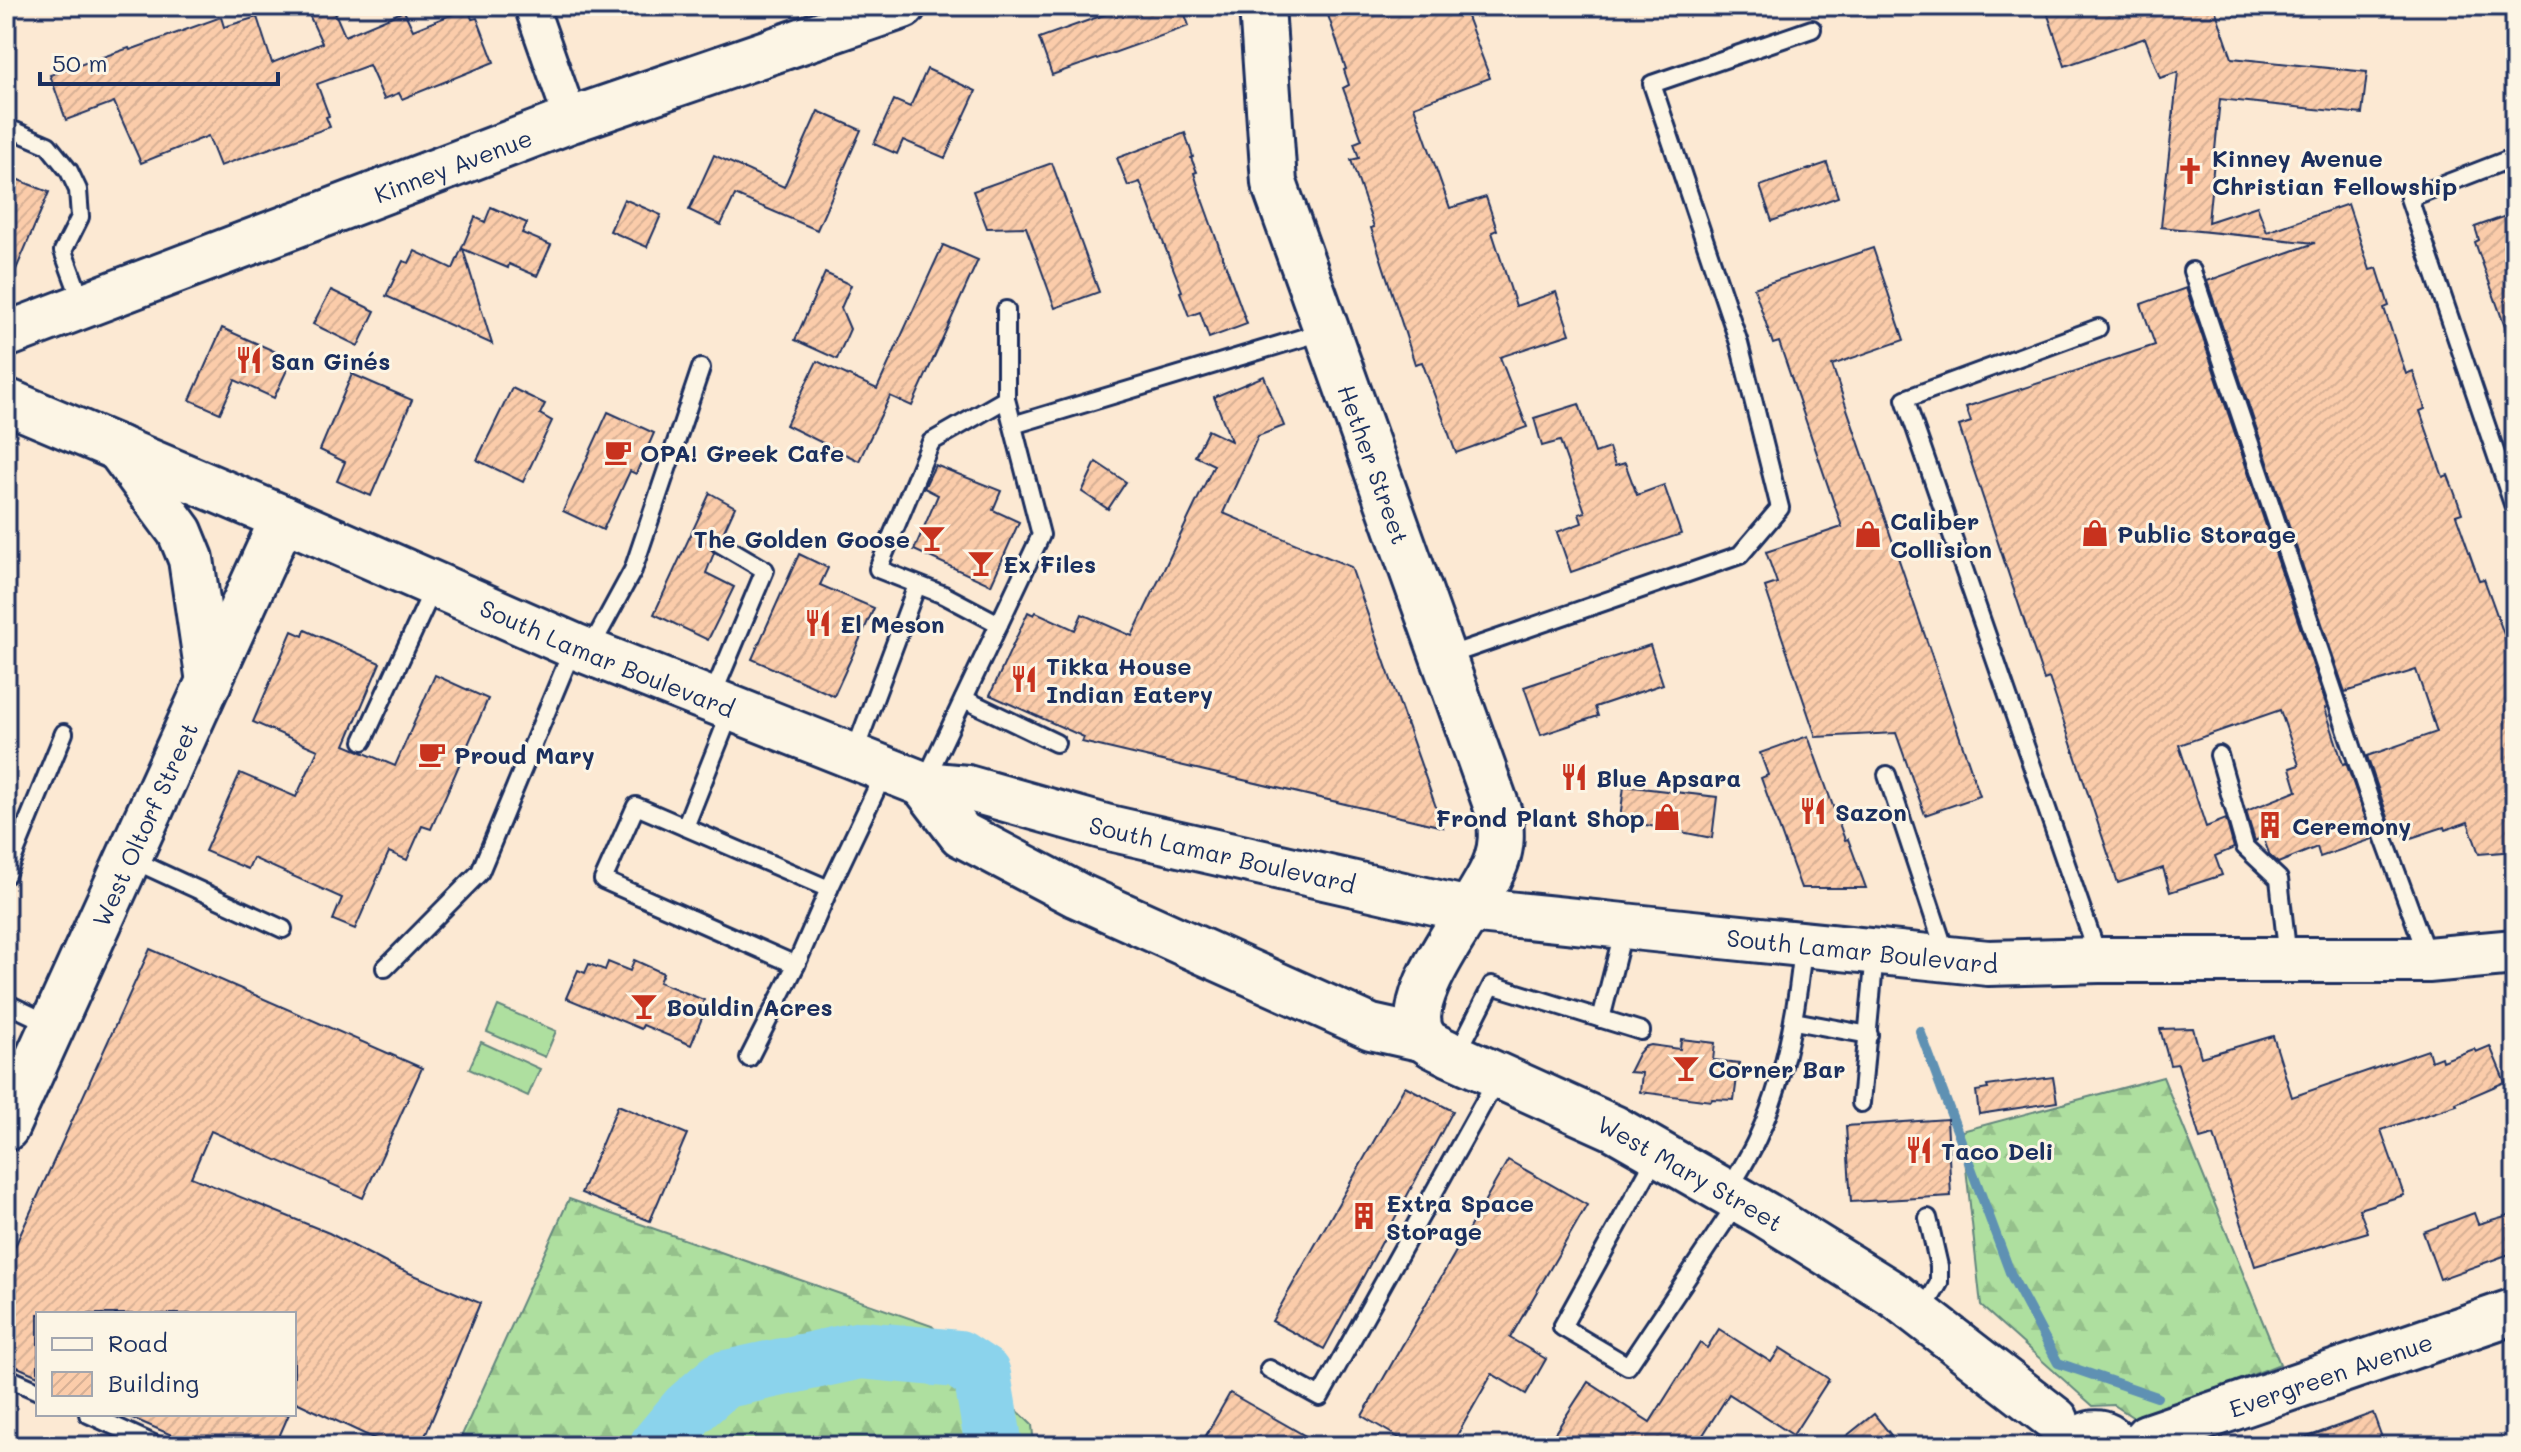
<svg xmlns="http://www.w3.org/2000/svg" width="2521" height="1452" font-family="Mali,sans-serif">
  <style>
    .forest { fill: url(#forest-firs); stroke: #64877e; stroke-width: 2 }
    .pitch { fill: #aedf9f; stroke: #64877e; stroke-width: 2 }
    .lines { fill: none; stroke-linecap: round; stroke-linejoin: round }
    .stream { stroke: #5e91b3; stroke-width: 10 }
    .river { stroke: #8bd3ec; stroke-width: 58 }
    .building { fill: url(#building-hatch); stroke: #1b2f5e; stroke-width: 2 }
    .lane-casing { stroke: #1b2f5e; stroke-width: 22 }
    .street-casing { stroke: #1b2f5e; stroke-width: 38 }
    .secondary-casing { stroke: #1b2f5e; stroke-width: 50 }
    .primary-casing { stroke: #1b2f5e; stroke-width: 50 }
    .lane { stroke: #fcf5e5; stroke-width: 16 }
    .street { stroke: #fcf5e5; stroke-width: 32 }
    .secondary { stroke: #fcf5e5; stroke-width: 44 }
    .primary { stroke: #fcf5e5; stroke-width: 44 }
    .labels { text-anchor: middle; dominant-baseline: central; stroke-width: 6; stroke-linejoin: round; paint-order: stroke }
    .poi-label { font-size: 24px; font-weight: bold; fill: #1b2f5e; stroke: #fcf5e5; text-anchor: start }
    .street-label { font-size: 24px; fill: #1b2f5e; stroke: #fcf5e5 }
  </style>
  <defs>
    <pattern id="forest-firs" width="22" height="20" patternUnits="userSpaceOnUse" patternTransform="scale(2)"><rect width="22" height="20" fill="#aedf9f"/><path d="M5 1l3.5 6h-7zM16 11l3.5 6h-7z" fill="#95c08b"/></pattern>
    <pattern id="building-hatch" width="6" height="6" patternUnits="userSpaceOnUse" patternTransform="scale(2)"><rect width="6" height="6" fill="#fbccaa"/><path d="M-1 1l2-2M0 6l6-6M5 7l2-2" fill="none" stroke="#d7b095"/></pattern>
  </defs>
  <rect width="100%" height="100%" fill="#fce9d3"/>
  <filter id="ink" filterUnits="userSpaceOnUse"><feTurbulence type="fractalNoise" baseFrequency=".0125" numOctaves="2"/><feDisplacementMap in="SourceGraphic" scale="16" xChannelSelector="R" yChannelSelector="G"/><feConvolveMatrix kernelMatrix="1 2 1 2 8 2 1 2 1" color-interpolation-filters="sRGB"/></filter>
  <g filter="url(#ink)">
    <g class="forest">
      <path d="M2163 1077 2280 1364 2137 1420 2114 1405 2093 1406 1981 1306 1962 1131Z"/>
      <path d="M569 1199 932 1326 1032 1425 1034 1446H457Z"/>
    </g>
    <g class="pitch">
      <path d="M498 1006 556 1031 545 1057 487 1032Z"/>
      <path d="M481 1042 540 1069 528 1096 469 1069Z"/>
    </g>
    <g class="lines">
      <path class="stream" d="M1920 1031 2011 1275 2058 1363 2157 1397"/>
      <path class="river" d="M658 1446 688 1410 722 1380 861 1350 958 1359 982 1375 994 1446"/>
    </g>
    <g class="building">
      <path d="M305 6H332L345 36 404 11 413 30 468 8 472 19 477 18 494 62 402 99 399 93 384 99 369 65 317 84 329 116 326 117 330 127 220 166 208 136 141 163 114 102 66 120 50 75 129 48 130 50 221 17 224 27 257 17 272 63 322 43Z"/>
      <path d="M1107 6H1182L1189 26 1052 75 1039 38 1109 13Z"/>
      <path d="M1325 6H1463L1490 78 1414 106 1450 208 1486 197 1497 230 1492 232 1516 306 1556 292 1570 334 1500 357 1527 427 1456 453 1422 362 1415 364 1371 228 1374 227 1351 160 1359 158 1354 143 1362 140 1343 88 1349 85 1344 70 1346 69Z"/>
      <path d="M2045 6H2214L2232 58 2367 72 2362 114 2220 99 2208 222 2257 206 2267 232 2348 204 2370 270 2377 268 2389 306 2384 308 2406 374 2413 371 2425 409 2420 411 2443 477 2448 475 2462 513 2456 515 2479 580 2484 579 2515 665V851L2479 854 2468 822 2445 830 2444 827 2405 840 2402 829 2393 832 2367 756 2437 732 2416 670 2345 692 2207 281 2315 243 2161 227 2178 72 2160 78 2145 38 2065 66Z"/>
      <path d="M927 69 976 91 945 158 903 140 897 154 874 144 894 100 910 107Z"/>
      <path d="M818 111 861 130 817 230 735 195 721 225 689 210 714 155 784 187Z"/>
      <path d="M1185 133 1193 157 1191 158 1197 172 1194 173 1203 202 1247 324 1209 338 1200 312 1189 316 1180 292 1182 291 1140 182 1128 186 1117 158Z"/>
      <path d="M1052 163 1099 292 1055 308 1026 227 987 228 973 191Z"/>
      <path d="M1827 163 1838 197 1772 221 1760 186Z"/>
      <path d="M6 175 49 192 6 293Z"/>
      <path d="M624 199 661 215 647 247 610 231Z"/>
      <path d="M491 207 527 223 522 233 551 245 537 276 509 264 508 268 463 249 492 344 386 296 403 261 409 263 415 251 453 269 475 217 485 222Z"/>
      <path d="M2515 213V347H2512L2475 242 2479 240 2475 227Z"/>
      <path d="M943 245 978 260 912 406 890 396 859 461 786 425 817 361 877 389Z"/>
      <path d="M1873 248 1904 340 1832 365 1980 796 1925 815 1896 733 1816 737 1765 587 1777 583 1766 552 1842 527 1779 342 1773 344 1754 288Z"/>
      <path d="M825 273 851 285 841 308 850 329 837 359 795 340Z"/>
      <path d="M2186 288 2327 707 2325 708 2343 764 2346 763 2373 839 2320 857 2317 847 2278 863 2270 856 2263 837 2255 841 2246 811 2297 791 2290 768 2299 765 2280 710 2179 745 2206 827 2226 819 2234 848 2215 856 2222 875 2170 892 2163 868 2118 883 2049 678 2044 680 1959 426 1971 422 1966 407 2155 345 2141 304Z"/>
      <path d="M331 290 375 311 358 346 313 324Z"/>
      <path d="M222 328 292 359 274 398 235 380 220 413 190 400Z"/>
      <path d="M352 374 412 400 371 496 337 481 345 462 320 450Z"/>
      <path d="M1264 376 1284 426 1258 436 1223 513 1351 567 1443 827 1082 742 1084 737 990 695 1028 612 1034 615 1036 612 1075 630 1082 614 1132 636 1214 465 1195 456 1208 430 1231 441 1214 397Z"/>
      <path d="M512 388 545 404 540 414 552 421 523 482 477 460Z"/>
      <path d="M1579 404 1595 453 1609 448 1615 466 1625 463 1637 495 1664 485 1681 534 1571 572 1557 532 1582 523 1579 514 1585 512 1560 441 1542 446 1534 418Z"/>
      <path d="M608 412 654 433 636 474 630 471 603 530 563 511Z"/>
      <path d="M1096 462 1126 482 1108 509 1082 492Z"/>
      <path d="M935 465 1001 491 993 510 1019 522 991 585 914 550 938 495 924 488Z"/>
      <path d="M710 493 735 507 723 533 713 534 708 542 714 553 706 573 734 587 708 640 654 614Z"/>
      <path d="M799 554 828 568 820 585 874 608 834 696 752 659Z"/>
      <path d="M305 630 380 663 345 745 395 766 435 675 488 699 431 829 422 826 407 860 389 852 355 929 333 920 342 898 253 858 248 869 205 851 240 773 296 797 318 750 253 722 292 631 303 636Z"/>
      <path d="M1650 645 1663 684 1595 707 1598 716 1541 735 1524 687Z"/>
      <path d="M1808 736 1845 840 1848 839 1866 888H1801L1761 778 1768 775 1760 753Z"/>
      <path d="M1624 786 1717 797 1712 838 1620 820Z"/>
      <path d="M150 949 422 1068 363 1198 211 1131 191 1177 329 1233 388 1264 480 1303 421 1446H390L294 1401V1314H38V1376L6 1362V1266Z"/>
      <path d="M634 960 663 973 659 982 704 1000 700 1011 704 1013 691 1045 643 1025 641 1029 566 998 578 970 585 973 589 964 605 970 608 962 630 971Z"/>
      <path d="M2193 1028 2201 1057 2273 1036 2292 1097 2428 1050 2431 1061 2441 1057 2442 1061 2474 1049 2476 1052 2490 1046 2505 1082 2456 1103 2457 1105 2381 1130 2404 1195 2359 1209 2368 1232 2255 1266 2214 1135 2200 1139 2178 1064 2170 1065 2160 1029Z"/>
      <path d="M1681 1039 1715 1043 1713 1060 1739 1063 1734 1100 1712 1099 1711 1101 1640 1092 1642 1073 1629 1072 1638 1054 1644 1047 1651 1045 1680 1049Z"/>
      <path d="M2053 1077 2057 1102 1979 1114 1976 1091 1988 1089 1987 1086Z"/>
      <path d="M1405 1086 1453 1111 1324 1349 1272 1321Z"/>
      <path d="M618 1105 687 1134 650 1221 581 1193Z"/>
      <path d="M1947 1119 1951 1196 1851 1202 1846 1126Z"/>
      <path d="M1508 1160 1587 1205 1510 1338 1546 1359 1526 1394 1492 1374 1451 1446H1413L1362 1416Z"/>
      <path d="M2474 1213 2478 1224 2515 1213V1252L2440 1279 2423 1232Z"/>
      <path d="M1719 1329 1771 1362 1780 1348 1829 1379 1793 1435 1729 1394 1696 1446H1570L1553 1436 1588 1382 1650 1422 1700 1343 1707 1348Z"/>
      <path d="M1230 1393 1323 1446H1200Z"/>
      <path d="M2373 1413 2385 1446H2291V1443Z"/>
      <path d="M123 1414H289L275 1446H197Z"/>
      <path d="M1874 1414 1891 1435 1876 1446H1834Z"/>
    </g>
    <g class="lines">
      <g class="lane-casing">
        <g id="lane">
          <path d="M6 127 48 145 69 171 78 190 80 217 63 251 83 305"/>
          <path d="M2515 157 2409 198 2515 510"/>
          <path d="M2192 271 2371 803 2428 958"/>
          <path d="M2098 328 1905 399 2099 959"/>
          <path d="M1013 425 1325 331"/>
          <path d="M999 624 944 595 878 569 931 442 1006 399"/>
          <path d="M589 651 633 570 701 368"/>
          <path d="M1444 657 1740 555 1780 508 1739 343 1652 84 1812 29"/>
          <path d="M711 699 765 570 719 543"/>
          <path d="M964 699 1056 743"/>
          <path d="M731 711 685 827 636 806 603 880 796 965 749 1058"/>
          <path d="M363 741 434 587"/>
          <path d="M2219 755 2245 847 2279 879 2288 959"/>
          <path d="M853 756 917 585"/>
          <path d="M1887 775 1946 954"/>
          <path d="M924 783 1041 535 1006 399V310"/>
          <path d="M685 827 829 889 796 965"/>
          <path d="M131 859 283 929"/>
          <path d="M6 875 64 733"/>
          <path d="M829 889 885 771"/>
          <path d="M385 968 480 872 573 648"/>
          <path d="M6 1003 50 1024"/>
          <path d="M1601 1019 1624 928"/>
          <path d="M1794 1021 1869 1035"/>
          <path d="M1456 1056 1492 985 1641 1031"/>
          <path d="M1861 1103 1875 954"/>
          <path d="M1657 1155 1562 1327 1628 1366 1739 1200"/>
          <path d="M1727 1193C1737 1175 1749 1157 1757 1139 1785 1080 1797 1011 1803 946"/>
          <path d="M1921 1314 1939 1283V1266L1928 1218"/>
          <path d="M1269 1369 1320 1397 1498 1077"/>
          <path d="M6 1377 38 1391"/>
          <path d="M88 1414 158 1446"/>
        </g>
      </g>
      <g class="street-casing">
        <path id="street" d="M531 6 571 120"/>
      </g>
      <g class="secondary-casing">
        <g id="secondary">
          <path id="s1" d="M1262 6 1274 183 1500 816C1501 832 1502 844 1497 859 1485 901 1395 997 1424 1038 1429 1045 1443 1050 1450 1054L1614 1128 1766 1215 1896 1296 2056 1420"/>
          <path id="s2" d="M6 335 571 120 903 6"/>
          <path d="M118 448 180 532 191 559 209 682"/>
          <path d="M923 784 961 834 1077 895 1371 1027 1425 1039"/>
          <path id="s3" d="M6 1128 283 518"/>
          <path id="s4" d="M2147 1437 2515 1311"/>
          <path d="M2074 1446C2087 1429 2105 1429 2118 1446"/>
        </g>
      </g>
      <g class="primary-casing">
        <g id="primary">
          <path id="s5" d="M6 401 283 518 574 646 923 784 967 788 1105 827 1469 910 1624 926 1988 963 2099 960H2428L2515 952"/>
        </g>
      </g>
      <use href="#lane" class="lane"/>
      <use href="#street" class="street"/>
      <use href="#secondary" class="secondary"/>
      <use href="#primary" class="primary"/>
    </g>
  </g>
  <defs>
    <g id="church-bare" transform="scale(2.16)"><path d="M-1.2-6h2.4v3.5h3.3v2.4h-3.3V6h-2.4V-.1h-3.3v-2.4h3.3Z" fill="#c8321e" stroke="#fcf5e5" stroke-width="2.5" paint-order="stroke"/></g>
    <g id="restaurant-bare" transform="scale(2.16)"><path d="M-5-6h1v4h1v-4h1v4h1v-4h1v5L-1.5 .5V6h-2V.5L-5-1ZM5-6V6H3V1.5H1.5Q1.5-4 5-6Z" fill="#c8321e" stroke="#fcf5e5" stroke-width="2.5" paint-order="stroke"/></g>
    <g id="cafe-bare" transform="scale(2.16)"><path d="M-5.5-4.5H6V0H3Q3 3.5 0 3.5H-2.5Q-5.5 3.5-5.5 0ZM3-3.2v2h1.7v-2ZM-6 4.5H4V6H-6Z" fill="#c8321e" stroke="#fcf5e5" stroke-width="2.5" paint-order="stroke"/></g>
    <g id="shop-bare" transform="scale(2.16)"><path d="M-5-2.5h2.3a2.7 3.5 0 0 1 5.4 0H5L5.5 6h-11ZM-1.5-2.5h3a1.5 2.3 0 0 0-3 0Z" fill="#c8321e" stroke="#fcf5e5" stroke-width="2.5" paint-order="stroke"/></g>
    <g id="bar-bare" transform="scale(2.16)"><path d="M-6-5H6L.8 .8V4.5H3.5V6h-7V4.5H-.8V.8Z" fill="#c8321e" stroke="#fcf5e5" stroke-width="2.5" paint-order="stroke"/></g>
    <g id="building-bare" transform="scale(2.16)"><path d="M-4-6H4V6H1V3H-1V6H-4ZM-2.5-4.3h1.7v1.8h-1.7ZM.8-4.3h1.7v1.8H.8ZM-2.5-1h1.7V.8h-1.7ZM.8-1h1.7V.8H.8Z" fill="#c8321e" stroke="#fcf5e5" stroke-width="2.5" paint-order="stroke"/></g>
  </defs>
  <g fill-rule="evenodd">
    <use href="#church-bare" x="2190" y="171"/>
    <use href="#restaurant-bare" x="249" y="360"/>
    <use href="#cafe-bare" x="618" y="452"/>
    <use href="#shop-bare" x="2095" y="533"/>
    <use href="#shop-bare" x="1868" y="534"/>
    <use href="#bar-bare" x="932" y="538"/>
    <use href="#bar-bare" x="981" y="563"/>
    <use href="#restaurant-bare" x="818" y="623"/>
    <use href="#restaurant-bare" x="1024" y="679"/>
    <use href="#cafe-bare" x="432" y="754"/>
    <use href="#restaurant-bare" x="1574" y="777"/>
    <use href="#restaurant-bare" x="1813" y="811"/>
    <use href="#shop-bare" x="1667" y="817"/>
    <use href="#building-bare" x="2270" y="825"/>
    <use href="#bar-bare" x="644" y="1006"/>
    <use href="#bar-bare" x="1686" y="1068"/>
    <use href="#restaurant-bare" x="1919" y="1150"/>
    <use href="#building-bare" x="1364" y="1216"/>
  </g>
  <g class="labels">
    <g class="poi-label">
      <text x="2212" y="157">Kinney Avenue<tspan x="2212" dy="28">Christian Fellowship</tspan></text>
      <text x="271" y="360">San Ginés</text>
      <text x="640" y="452">OPA! Greek Cafe</text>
      <text x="1890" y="520">Caliber<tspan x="1890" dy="28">Collision</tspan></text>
      <text x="2117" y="533">Public Storage</text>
      <text x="910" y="538" text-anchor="end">The Golden Goose</text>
      <text x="1003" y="563">Ex Files</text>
      <text x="840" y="623">El Meson</text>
      <text x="1046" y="665">Tikka House<tspan x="1046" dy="28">Indian Eatery</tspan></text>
      <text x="454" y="754">Proud Mary</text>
      <text x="1596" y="777">Blue Apsara</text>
      <text x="1835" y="811">Sazon</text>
      <text x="1645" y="817" text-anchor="end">Frond Plant Shop</text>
      <text x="2292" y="825">Ceremony</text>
      <text x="666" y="1006">Bouldin Acres</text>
      <text x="1708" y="1068">Corner Bar</text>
      <text x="1941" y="1150">Taco Deli</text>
      <text x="1386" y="1202">Extra Space<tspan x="1386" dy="28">Storage</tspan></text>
    </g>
    <g class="street-label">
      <text stroke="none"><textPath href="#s2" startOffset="478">Kinney Avenue</textPath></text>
      <text stroke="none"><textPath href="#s1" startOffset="476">Hether Street</textPath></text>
      <text stroke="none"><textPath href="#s5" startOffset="654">South Lamar Boulevard</textPath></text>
      <text stroke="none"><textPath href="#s3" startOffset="334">West Oltorf Street</textPath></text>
      <text stroke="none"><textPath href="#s5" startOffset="1302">South Lamar Boulevard</textPath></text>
      <text stroke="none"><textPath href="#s5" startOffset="1950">South Lamar Boulevard</textPath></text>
      <text stroke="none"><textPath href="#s1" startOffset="1392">West Mary Street</textPath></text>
      <text stroke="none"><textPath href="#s4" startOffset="194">Evergreen Avenue</textPath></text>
    </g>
  </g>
  <rect width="2521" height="1452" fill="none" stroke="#fcf5e5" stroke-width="32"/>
  <rect x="16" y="16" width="2489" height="1420" fill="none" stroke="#1b2f5e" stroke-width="3" filter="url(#ink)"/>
  <rect x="36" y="1312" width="260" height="104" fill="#fcf5e5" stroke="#a2a6af" stroke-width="2"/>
  <rect x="52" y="1338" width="40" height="12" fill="#fcf5e5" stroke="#a2a6af" stroke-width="2"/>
  <text x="108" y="1352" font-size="24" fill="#1b2f5e">Road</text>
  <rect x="52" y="1372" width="40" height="24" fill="url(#building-hatch)" stroke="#a2a6af" stroke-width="2"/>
  <text x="108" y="1392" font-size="24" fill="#1b2f5e">Building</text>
  <path d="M40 72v12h238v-12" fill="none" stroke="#1b2f5e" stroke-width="4"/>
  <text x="52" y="72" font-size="24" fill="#1b2f5e" stroke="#fcf5e5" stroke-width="6" paint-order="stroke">50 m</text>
</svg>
